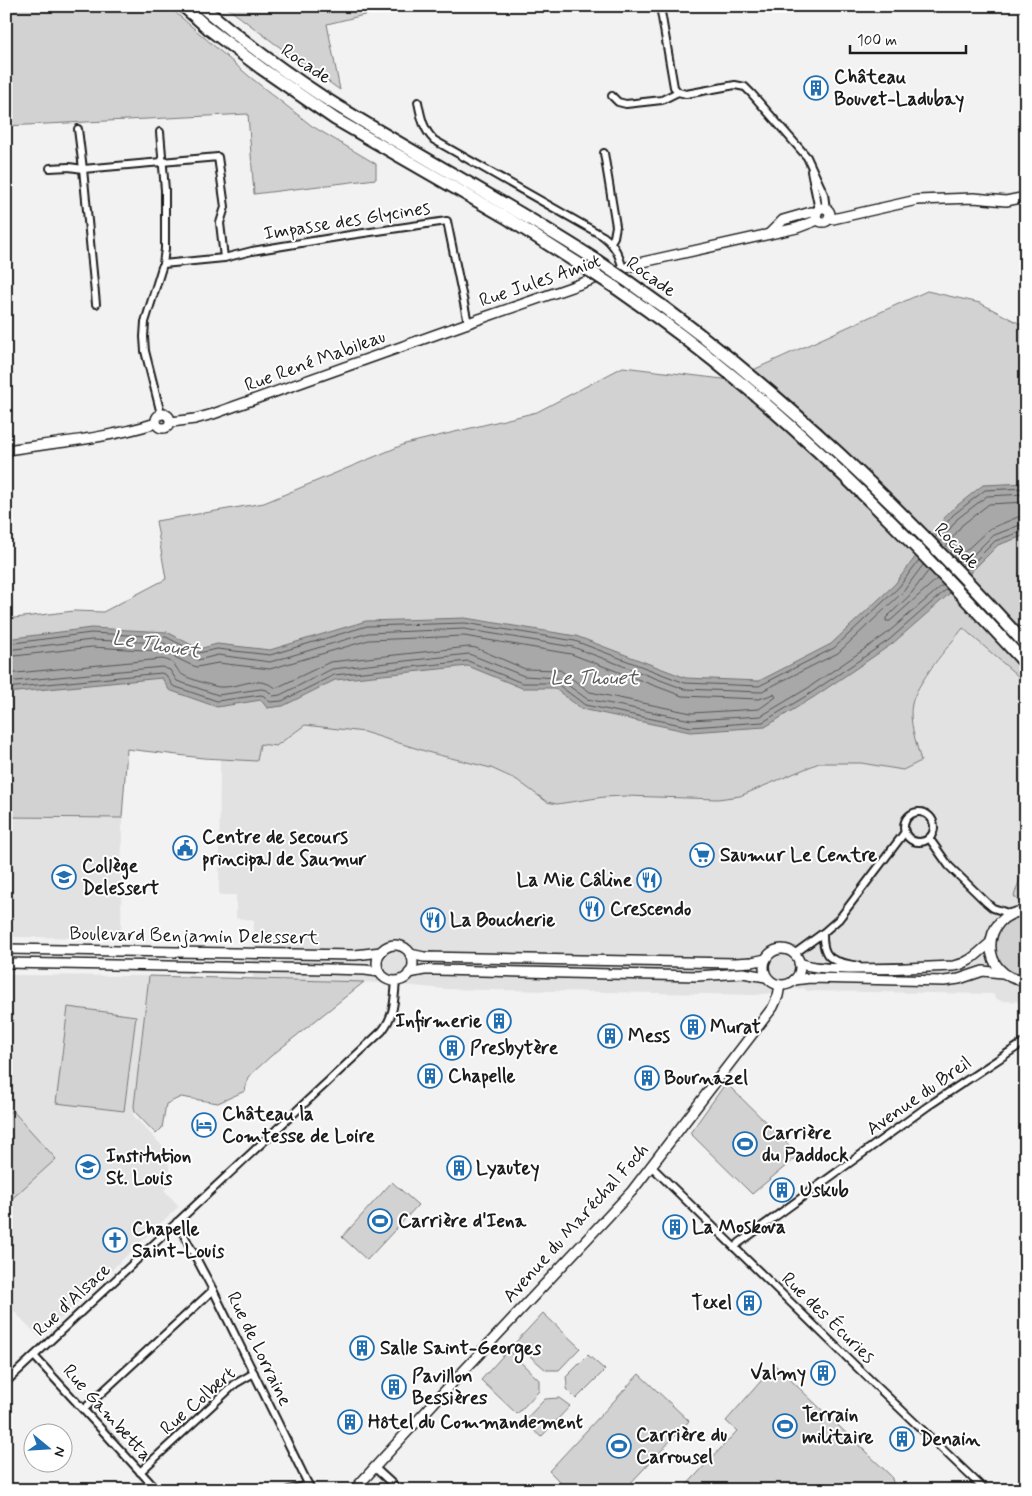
<svg xmlns="http://www.w3.org/2000/svg" width="1032" height="1496" font-family="Mynerve,sans-serif">
  <style>
    .built { fill: #e2e2e2 }
    .green { fill: #d2d2d2; stroke: #777 }
    .water { fill: #a8a8a8; stroke: #707070 }
    .lines { fill: none; stroke-linecap: round; stroke-linejoin: round }
    .shore { stroke: #545454; stroke-width: 1 }
    .minor-casing { stroke: #1c1c1c; stroke-width: 10 }
    .tertiary-casing { stroke: #1c1c1c; stroke-width: 12 }
    .secondary-casing { stroke: #1c1c1c; stroke-width: 12 }
    .trunk-casing { stroke: #1c1c1c; stroke-width: 15 }
    .minor { stroke: #fff; stroke-width: 6 }
    .tertiary { stroke: #fff; stroke-width: 9 }
    .secondary { stroke: #fff; stroke-width: 9 }
    .trunk { stroke: #fff; stroke-width: 11 }
    .trunk-bridge-casing { stroke: #1c1c1c; stroke-width: 15; stroke-linecap: butt }
    .trunk-bridge { stroke: #fff; stroke-width: 11 }
    .labels { text-anchor: middle; dominant-baseline: central; stroke-width: 4; stroke-linejoin: round; paint-order: stroke }
    .street-label { font-size: 19px; fill: #1c1c1c; stroke: #fff }
    .poi-label { font-size: 19px; font-weight: bold; fill: #1c1c1c; stroke: #fff; text-anchor: start }
    .water-label { font-size: 20px; font-style: italic; fill: #5b5b5b; stroke: #fff }
  </style>
  <rect width="100%" height="100%" fill="#f2f2f2"/>
  <filter id="ink" filterUnits="userSpaceOnUse"><feTurbulence type="fractalNoise" baseFrequency=".02" numOctaves="2"/><feDisplacementMap in="SourceGraphic" scale="10" xChannelSelector="R" yChannelSelector="G"/><feConvolveMatrix kernelMatrix="1 2 1 2 8 2 1 2 1" color-interpolation-filters="sRGB"/></filter>
  <g filter="url(#ink)">
    <g class="built">
      <path d="M963 628 1019 677 1026 687V862L1014 896 1018 901 1026 906V1002L1001 1001 995 998 993 994 807 991 804 988 756 995 444 989 384 983 253 978 254 920 236 918V895H219L220 758 257 761 260 744 287 739 305 725 364 732 431 753 491 768 517 780 547 802 558 804 604 797 625 796 718 799 740 796 819 763H861L903 770 920 761 911 717 912 704 921 683Z"/>
      <path d="M6 817 122 818 121 938 6 937Z"/>
      <path d="M6 975 149 976 133 1115 167 1151 171 1183 164 1190 179 1206 40 1338 6 1303Z"/>
    </g>
    <g class="green">
      <path d="M6 6H168L250 77 312 126 376 164V179L254 194 248 114 6 126Z"/>
      <path d="M225 6H384L385 10 327 24 340 90 274 43Z"/>
      <path d="M927 291 980 303 1026 327V687L1019 677 963 628C949 646 916 683 912 704 908 720 917 745 921 761L903 770 861 763H819L740 796 718 799 625 796 604 797 557 804 547 802 517 780 491 768 431 753 364 732 305 725 276 746 260 744 257 761 203 758 127 749 122 818 6 817V619L74 611 103 612 166 579 156 521 264 503 405 444 537 412 623 367 731 380Z"/>
      <path d="M1026 862V906L1018 901 1014 896Z"/>
      <path d="M1026 917V975C986 975 986 917 1026 917Z"/>
      <path d="M149 976 364 982 271 1056 248 1077 245 1091 218 1103 181 1097 166 1104 162 1128 156 1134 135 1112 134 1106Z"/>
      <path d="M68 1007 136 1016 124 1111 56 1103Z"/>
      <path d="M726 1083 799 1155 752 1194 690 1133Z"/>
      <path d="M12 1110 56 1159 6 1204V1115Z"/>
      <path d="M392 1182 418 1205 367 1260 342 1237Z"/>
      <path d="M543 1313 580 1348 559 1370H546L515 1343Z"/>
      <path d="M508 1350 539 1380V1391L517 1414 481 1380Z"/>
      <path d="M588 1355 605 1370 576 1399 566 1389 567 1383 566 1377Z"/>
      <path d="M775 1365 891 1476 894 1485 893 1490H682L737 1431 726 1421Z"/>
      <path d="M639 1374 689 1421 624 1490H568L549 1471Z"/>
      <path d="M559 1398 570 1406 541 1437 524 1421 545 1399Z"/>
    </g>
    <path class="water" d="M1026 483V535L998 545 948 595 892 644 814 697 765 727 690 732 582 709 554 688H522L468 666 335 680 283 706 267 708 261 700 217 707 169 690 162 678 6 693V639L91 628 167 632 199 649 217 644 270 650 366 621 465 618 576 636 686 678 759 681 831 644 895 584 949 512 983 485Z"/>
    <g class="lines">
      <g class="shore">
        <path d="M935 538 953 515 985 490 1026 488"/>
        <path d="M940 543 957 519 987 496 1026 494"/>
        <path d="M945 548 962 525 989 504 1026 502"/>
        <path d="M956 560 989 529 1018 517 1026 516"/>
        <path d="M962 566 992 536 1020 525 1026 524"/>
        <path d="M929 570 910 595 886 618V621H890L937 579"/>
        <path d="M966 570 995 541 1026 530"/>
        <path d="M6 644 91 633 166 637 198 653 217 649 270 655 367 626 465 623 575 641 685 683 759 686 834 648 899 587 919 560"/>
        <path d="M6 650 92 640 164 643 198 660 218 655 270 662 368 633 464 629 573 647 684 689 760 692 838 653 903 592 923 565"/>
        <path d="M6 657 92 647 162 651 191 665 197 667 218 663 270 669 369 640 464 636 571 654 682 696 759 699 774 694 776 697 759 709 691 713 590 692 560 670 525 669 476 648 469 647 330 662 276 688C254 674 242 688 220 687 215 687 187 678 183 675 174 669 178 662 162 659L6 674"/>
        <path d="M6 682 162 667 170 670 177 681 218 695 261 689 267 690 273 696 280 695 332 669 469 654 524 676 558 678 587 699 691 720 761 716 808 688 885 635 943 585"/>
        <path d="M6 688 161 673 166 675 173 686 217 701 261 695 264 696 270 702 282 701 334 675 468 661 522 683H556L585 705 691 727 763 722 811 693 889 640 947 589"/>
      </g>
      <g class="minor-casing">
        <g id="minor">
          <path d="M660 6 674 87 678 92 686 94 735 85 745 87 752 94 807 157 824 194 826 209"/>
          <path d="M612 96 618 102 626 104 662 100 678 92"/>
          <path d="M418 102C421 117 423 129 434 140L603 236C615 245 619 255 623 269"/>
          <path d="M160 132 165 190V249L163 264 145 322 144 337 145 351 161 414"/>
          <path d="M604 153 616 226 614 237 611 242"/>
          <path d="M50 168 69 167 83 169 78 129"/>
          <path d="M811 171 819 210"/>
          <path d="M163 264 224 258 252 251 350 235 447 221 468 323"/>
          <path d="M96 304 83 169 218 157 225 207 220 223 224 258"/>
          <circle cx="919" cy="827" r="15"/>
          <path d="M929 838 949 866 987 903 993 908 1011 914"/>
          <path d="M823 933C822 962 835 961 858 966"/>
          <path d="M794 954 823 933 839 919 905 832"/>
          <path d="M652 1167 865 1375 985 1490"/>
          <path d="M177 1222 213 1290 311 1490"/>
          <path d="M735 1248 739 1243 928 1106 1026 1041"/>
          <path d="M34 1356 157 1490"/>
          <path d="M6 1382 382 1031C395 1015 394 1000 396 981"/>
          <path d="M84 1409 213 1290"/>
          <path d="M375 1468 399 1490"/>
          <path d="M140 1472 235 1384 254 1373"/>
          <path d="M288 1490 309 1485"/>
        </g>
      </g>
      <g class="tertiary-casing">
        <path id="tertiary" d="M354 1490 441 1395 632 1191 773 1007 778 996 780 985"/>
      </g>
      <g class="secondary-casing">
        <g id="secondary">
          <circle cx="823" cy="215" r="7"/>
          <path d="M829 217 833 219 917 200 974 198 1006 201 1026 197"/>
          <path d="M769 234 783 220 811 212 817 213"/>
          <circle cx="163" cy="421" r="7"/>
          <path d="M171 422 195 419 213 414 468 323 643 262 797 228 818 220"/>
          <path d="M6 450C54 443 110 438 156 423"/>
          <path d="M1026 911C979 913 979 978 1026 981"/>
          <circle cx="395" cy="963" r="18"/>
          <path d="M6 949 355 955 381 952"/>
          <circle cx="782" cy="967" r="18"/>
          <path d="M410 954 424 957 735 963 752 962 766 959"/>
          <path d="M6 963 328 969 365 970 380 972"/>
          <path d="M799 963C815 969 832 968 849 969 883 969 918 968 953 966 969 964 978 953 990 943"/>
          <path d="M409 973 424 970H436L697 976 743 973 766 977"/>
          <path d="M794 980 810 978 944 981 959 979 983 971 1002 973"/>
        </g>
      </g>
      <g class="trunk-casing">
        <g id="trunk">
          <path d="M183 6 209 29 261 68 335 119 507 218 590 271"/>
          <path d="M201 6C240 39 280 69 323 97 413 154 507 202 596 260"/>
          <path d="M630 283C777 386 906 512 1026 645"/>
          <path d="M616 288C661 319 704 352 746 387 846 472 937 567 1026 664"/>
        </g>
      </g>
      <use href="#minor" class="minor"/>
      <use href="#tertiary" class="tertiary"/>
      <use href="#secondary" class="secondary"/>
      <use href="#trunk" class="trunk"/>
      <g class="trunk-bridge-casing">
        <g id="trunk-bridge">
          <path d="M596 260 630 283"/>
          <path d="M590 271 616 288"/>
        </g>
      </g>
      <use href="#trunk-bridge" class="trunk-bridge"/>
    </g>
  </g>
  <defs>
    <g id="building-ring" transform="scale(1.25)"><circle r="9.5" fill="#fff" stroke="#1f6fb2" stroke-width="1.5"/><path d="M-4-6H4V6H1V3H-1V6H-4ZM-2.5-4.3h1.7v1.8h-1.7ZM.8-4.3h1.7v1.8H.8ZM-2.5-1h1.7V.8h-1.7ZM.8-1h1.7V.8H.8Z" fill="#1f6fb2"/></g>
    <g id="civic-ring" transform="scale(1.25)"><circle r="9.5" fill="#fff" stroke="#1f6fb2" stroke-width="1.5"/><path d="M-.6-6.5H3V-4.5H.6V-3L4-1V1h2V6H-6V1h2V-1L-.6-3ZM-1.2 2.5V6h2.4V2.5Z" fill="#1f6fb2"/></g>
    <g id="supermarket-ring" transform="scale(1.25)"><circle r="9.5" fill="#fff" stroke="#1f6fb2" stroke-width="1.5"/><path d="M-6-5.5h2.5l.6 2H6L4.5 2H-2.5L-4.4-4H-6ZM-1.5 3.2a1.3 1.3 0 1 0 .1 0ZM3 3.2a1.3 1.3 0 1 0 .1 0Z" fill="#1f6fb2"/></g>
    <g id="school-ring" transform="scale(1.25)"><circle r="9.5" fill="#fff" stroke="#1f6fb2" stroke-width="1.5"/><path d="M0-5L7-2L0 1L-7-2ZM-4 1L0 2.5L4 1V4Q0 6-4 4Z" fill="#1f6fb2"/></g>
    <g id="restaurant-ring" transform="scale(1.25)"><circle r="9.5" fill="#fff" stroke="#1f6fb2" stroke-width="1.5"/><path d="M-5-6h1v4h1v-4h1v4h1v-4h1v5L-1.5 .5V6h-2V.5L-5-1ZM5-6V6H3V1.5H1.5Q1.5-4 5-6Z" fill="#1f6fb2"/></g>
    <g id="hotel-ring" transform="scale(1.25)"><circle r="9.5" fill="#fff" stroke="#1f6fb2" stroke-width="1.5"/><path d="M-6-4.5h1.5V1H6V5H4.5V3h-9V5H-6ZM-4 0a1.8 1.8 0 1 1 3.6 0ZM.5 0V-2.5h3Q6-2.5 6 0Z" fill="#1f6fb2"/></g>
    <g id="stadium-ring" transform="scale(1.25)"><circle r="9.5" fill="#fff" stroke="#1f6fb2" stroke-width="1.5"/><path d="M0-5a6.5 5 0 1 0 0 10a6.5 5 0 1 0 0-10ZM-3.5-1.8h7v3.6h-7Z" fill="#1f6fb2"/></g>
    <g id="church-ring" transform="scale(1.25)"><circle r="9.5" fill="#fff" stroke="#1f6fb2" stroke-width="1.5"/><path d="M-1.2-6h2.4v3.5h3.3v2.4h-3.3V6h-2.4V-.1h-3.3v-2.4h3.3Z" fill="#1f6fb2"/></g>
  </defs>
  <g fill-rule="evenodd">
    <use href="#building-ring" x="816" y="88"/>
    <use href="#civic-ring" x="185" y="848"/>
    <use href="#supermarket-ring" x="702" y="855"/>
    <use href="#school-ring" x="64" y="877"/>
    <use href="#restaurant-ring" x="649" y="880"/>
    <use href="#restaurant-ring" x="592" y="909"/>
    <use href="#restaurant-ring" x="433" y="920"/>
    <use href="#building-ring" x="499" y="1021"/>
    <use href="#building-ring" x="693" y="1027"/>
    <use href="#building-ring" x="610" y="1036"/>
    <use href="#building-ring" x="452" y="1048"/>
    <use href="#building-ring" x="430" y="1076"/>
    <use href="#building-ring" x="647" y="1078"/>
    <use href="#hotel-ring" x="204" y="1125"/>
    <use href="#stadium-ring" x="745" y="1144"/>
    <use href="#school-ring" x="88" y="1167"/>
    <use href="#building-ring" x="459" y="1168"/>
    <use href="#building-ring" x="782" y="1190"/>
    <use href="#stadium-ring" x="380" y="1221"/>
    <use href="#building-ring" x="675" y="1227"/>
    <use href="#church-ring" x="115" y="1240"/>
    <use href="#building-ring" x="749" y="1303"/>
    <use href="#building-ring" x="362" y="1348"/>
    <use href="#building-ring" x="823" y="1373"/>
    <use href="#building-ring" x="394" y="1387"/>
    <use href="#building-ring" x="350" y="1422"/>
    <use href="#stadium-ring" x="785" y="1426"/>
    <use href="#building-ring" x="902" y="1439"/>
    <use href="#stadium-ring" x="619" y="1446"/>
  </g>
  <g class="labels">
    <g class="street-label">
      <text transform="translate(306 64) rotate(34)">Rocade</text>
      <text transform="translate(347 221) rotate(-9)">Impasse des Glycines</text>
      <text transform="translate(651 277) rotate(35)">Rocade</text>
      <text transform="translate(540 281) rotate(-19)">Rue Jules Amiot</text>
      <text transform="translate(315 361) rotate(-20)">Rue René Mabileau</text>
      <text transform="translate(957 546) rotate(46)">Rocade</text>
      <text transform="translate(194 936) rotate(1)">Boulevard Benjamin Delessert</text>
      <text transform="translate(919 1096) rotate(-35)">Avenue du Breil</text>
      <text transform="translate(576 1223) rotate(-48)">Avenue du Maréchal Foch</text>
      <text transform="translate(72 1300) rotate(-43)">Rue d'Alsace</text>
      <text transform="translate(828 1318) rotate(44)">Rue des Écuries</text>
      <text transform="translate(259 1349) rotate(64)">Rue de Lorraine</text>
      <text transform="translate(198 1401) rotate(-41)">Rue Colbert</text>
      <text transform="translate(107 1413) rotate(48)">Rue Gambetta</text>
    </g>
    <g class="poi-label">
      <text x="834" y="77">Château<tspan x="834" dy="22">Bouvet-Ladubay</tspan></text>
      <text x="202" y="837">Centre de secours<tspan x="202" dy="22">principal de Saumur</tspan></text>
      <text x="720" y="855">Saumur Le Centre</text>
      <text x="82" y="866">Collège<tspan x="82" dy="22">Delessert</tspan></text>
      <text x="632" y="880" text-anchor="end">La Mie Câline</text>
      <text x="610" y="909">Crescendo</text>
      <text x="450" y="920">La Boucherie</text>
      <text x="482" y="1021" text-anchor="end">Infirmerie</text>
      <text x="710" y="1027">Murat</text>
      <text x="628" y="1036">Mess</text>
      <text x="470" y="1048">Presbytère</text>
      <text x="448" y="1076">Chapelle</text>
      <text x="664" y="1078">Bournazel</text>
      <text x="222" y="1114">Château la<tspan x="222" dy="22">Comtesse de Loire</tspan></text>
      <text x="762" y="1133">Carrière<tspan x="762" dy="22">du Paddock</tspan></text>
      <text x="106" y="1156">Institution<tspan x="106" dy="22">St. Louis</tspan></text>
      <text x="476" y="1168">Lyautey</text>
      <text x="800" y="1190">Uskub</text>
      <text x="398" y="1221">Carrière d'Iena</text>
      <text x="692" y="1227">La Moskova</text>
      <text x="132" y="1229">Chapelle<tspan x="132" dy="22">Saint-Louis</tspan></text>
      <text x="732" y="1303" text-anchor="end">Texel</text>
      <text x="380" y="1348">Salle Saint-Georges</text>
      <text x="806" y="1373" text-anchor="end">Valmy</text>
      <text x="412" y="1376">Pavillon<tspan x="412" dy="22">Bessières</tspan></text>
      <text x="802" y="1415">Terrain<tspan x="802" dy="22">militaire</tspan></text>
      <text x="368" y="1422">Hôtel du Commandement</text>
      <text x="636" y="1435">Carrière du<tspan x="636" dy="22">Carrousel</tspan></text>
      <text x="920" y="1439">Denain</text>
    </g>
    <g class="water-label">
      <text transform="translate(156 645) rotate(9)">Le Thouet</text>
      <text x="594" y="678">Le Thouet</text>
    </g>
  </g>
  <rect width="1032" height="1496" fill="none" stroke="#fff" stroke-width="25"/>
  <rect x="12" y="12" width="1007" height="1471" fill="none" stroke="#1c1c1c" stroke-width="2" filter="url(#ink)"/>
  <g transform="translate(48 1448) rotate(108)"><circle r="24" fill="#ffffff" stroke="#a4a4a4"/>
  <path d="M0-4L9 19L0 12L-9 19Z" fill="#1f6fb2"/>
  <text y="-8" font-size="14" font-weight="bold" text-anchor="middle" fill="#1c1c1c">N</text>
  </g>
  <path d="M850 45v8h116v-8" fill="none" stroke="#1c1c1c" stroke-width="2.5"/>
  <text x="857" y="45" font-size="15" fill="#1c1c1c" stroke="#ffffff" stroke-width="4" paint-order="stroke">100 m</text>
</svg>
